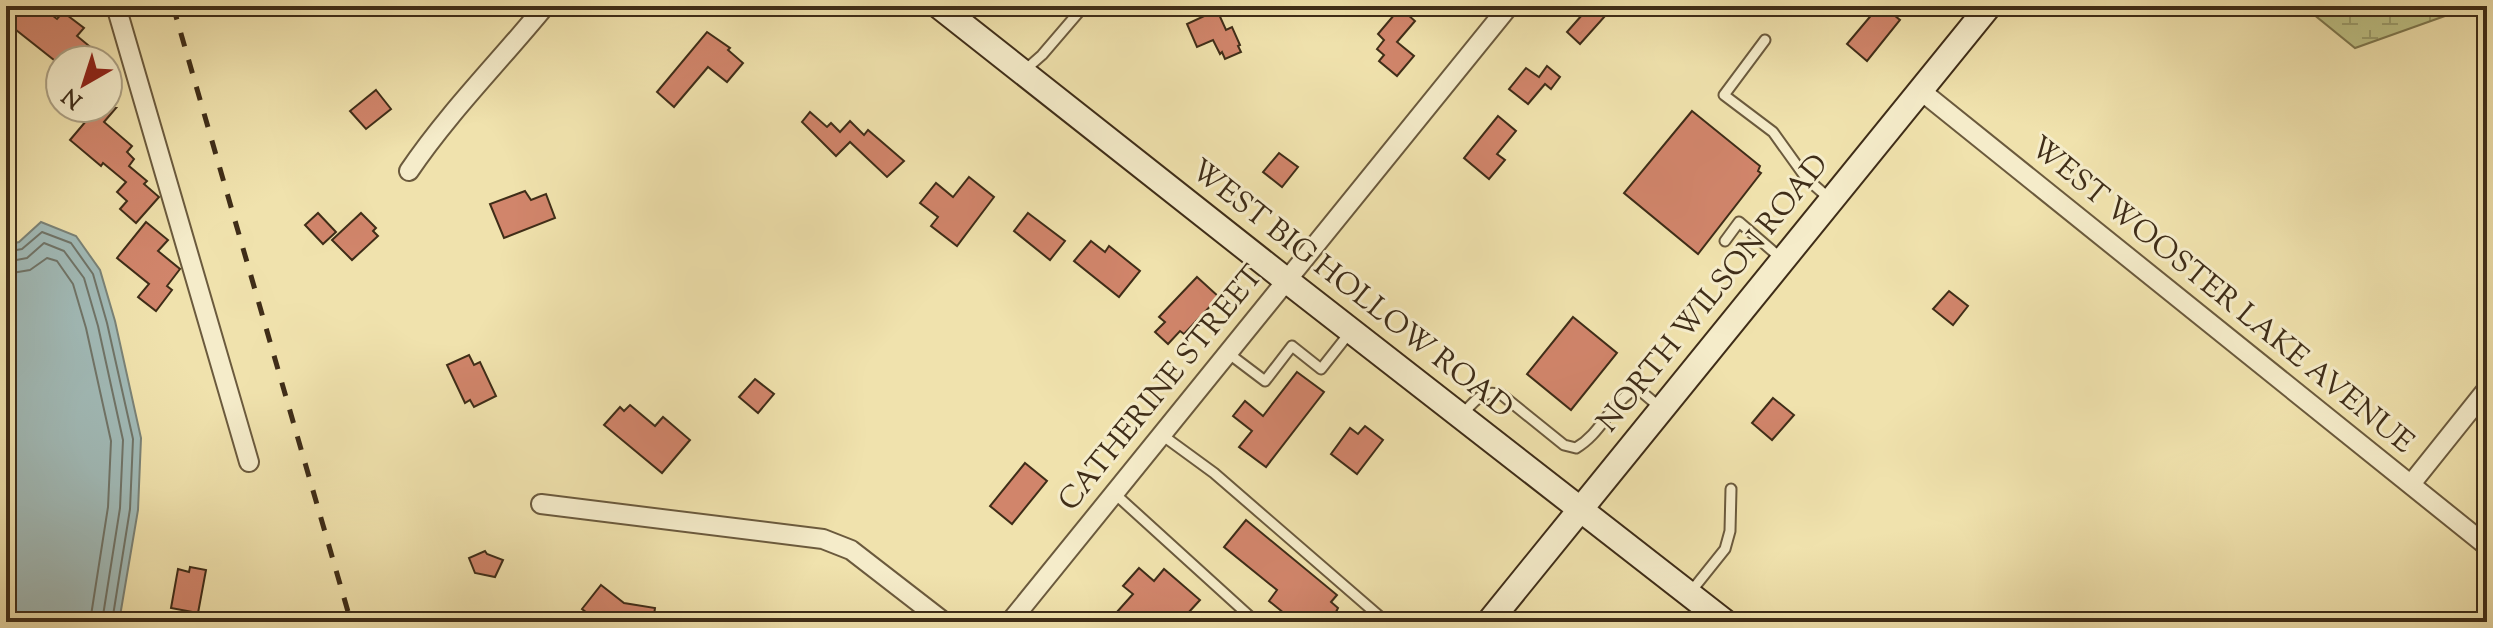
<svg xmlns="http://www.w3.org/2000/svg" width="2493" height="628" font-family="'Sorts Mill Goudy',serif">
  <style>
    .wetland { fill: url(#wetland-marsh); stroke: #7e784f; stroke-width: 2 }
    .water { fill: #a1bab7; stroke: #7a8277; stroke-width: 2 }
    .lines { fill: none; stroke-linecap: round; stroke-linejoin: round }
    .shore { stroke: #707468; stroke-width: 2 }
    .building { fill: #d1856b; stroke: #3f2d18; stroke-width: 2 }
    .lane-casing { stroke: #6b5a3d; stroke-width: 13 }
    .street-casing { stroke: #6b5a3d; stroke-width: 22 }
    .secondary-casing { stroke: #3f2d18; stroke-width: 28 }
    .lane { stroke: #f5ecca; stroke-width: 9 }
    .street { stroke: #f5ecca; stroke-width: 18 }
    .secondary { stroke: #f5ecca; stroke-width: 24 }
    .rail { stroke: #3f2d18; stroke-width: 5; stroke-dasharray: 14 14; stroke-linecap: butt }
    .labels { text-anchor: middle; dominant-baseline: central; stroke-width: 6; stroke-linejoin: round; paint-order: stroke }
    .street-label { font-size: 30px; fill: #3f2d18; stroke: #f5ecca }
  </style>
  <defs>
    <pattern id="wetland-marsh" width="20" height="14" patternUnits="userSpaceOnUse" patternTransform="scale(2)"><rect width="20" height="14" fill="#bec286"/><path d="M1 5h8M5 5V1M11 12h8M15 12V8" fill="none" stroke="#9c9e6d"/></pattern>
  </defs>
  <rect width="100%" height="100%" fill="#f0e2ad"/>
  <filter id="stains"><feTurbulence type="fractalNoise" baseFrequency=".0025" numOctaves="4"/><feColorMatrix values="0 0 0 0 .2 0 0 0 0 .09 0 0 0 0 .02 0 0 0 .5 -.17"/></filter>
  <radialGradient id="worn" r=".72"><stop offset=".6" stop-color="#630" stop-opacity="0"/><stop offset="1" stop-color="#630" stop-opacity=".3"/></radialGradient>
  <path class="wetland" d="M2290 6H2473L2355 48 2313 14Z"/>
  <path class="water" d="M41 222 76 236 100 270 115 321 141 438 138 510 119 622H6V245L19 242Z"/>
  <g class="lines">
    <g class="shore">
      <path d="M6 252 22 249 42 232 71 243 93 274 107 323 133 439 130 509 112 622"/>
      <path d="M6 262 27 258 44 243 64 251 84 278 98 326 123 440 120 508 102 622"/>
      <path d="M6 274 30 270 47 258 57 261 73 284 86 328 111 441 108 507 90 622"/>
    </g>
  </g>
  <g class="building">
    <path d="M6 6H40L57 19 63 12 84 28 77 36 106 60H54L6 22Z"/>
    <path d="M1571 6H1614L1580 44 1567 32 1582 15Z"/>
    <path d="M1879 6H1883L1900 20 1867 61 1847 44Z"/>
    <path d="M1400 8 1415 21 1397 42 1414 56 1397 76 1379 61 1384 55 1377 49 1384 40 1378 34Z"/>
    <path d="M1217 10 1226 30 1232 27 1240 45 1238 46 1241 52 1225 59 1222 52 1220 54 1213 40 1197 47 1187 24Z"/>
    <path d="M707 32 730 48 728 50 743 63 727 82 708 67 674 107 657 92Z"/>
    <path d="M1547 66 1560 77 1551 89 1545 84 1528 104 1509 89 1526 68 1539 77Z"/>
    <path d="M376 90 391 109 366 129 350 111Z"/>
    <path d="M97 108H116L104 122 132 146 127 152 134 159 129 166 147 181 144 184 159 197 136 223 120 209 127 201 117 192 126 182 103 163 101 166 70 140Z"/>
    <path d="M1692 111 1760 166 1758 171 1761 173 1698 254 1624 193Z"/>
    <path d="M810 112 827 127 831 123 840 132 850 121 864 135 868 130 904 161 887 177 850 142 836 156 802 122Z"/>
    <path d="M1498 116 1516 131 1497 154 1505 160 1489 179 1464 158Z"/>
    <path d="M1279 153 1298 167 1282 187 1263 172Z"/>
    <path d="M969 177 994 197 957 246 931 226 938 217 920 203 936 183 953 197Z"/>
    <path d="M525 191 531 200 546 194 555 218 504 238 490 204Z"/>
    <path d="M318 213 336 232 323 244 305 225Z"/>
    <path d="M361 213 376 228 373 231 378 236 352 260 332 240Z"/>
    <path d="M1028 213 1065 241 1050 260 1014 231Z"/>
    <path d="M146 222 168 240 158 251 180 269 167 286 172 290 156 311 138 297 149 284 117 258Z"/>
    <path d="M1091 241 1105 252 1109 246 1140 271 1119 297 1074 261Z"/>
    <path d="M1197 277 1219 297 1184 334 1180 331 1168 344 1155 332 1165 322 1159 317Z"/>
    <path d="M1949 291 1968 306 1953 325 1933 309Z"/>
    <path d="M1573 317 1617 353 1571 410 1527 374Z"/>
    <path d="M469 355 474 365 480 362 496 396 474 407 470 400 465 403 447 365Z"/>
    <path d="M1297 372 1324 392 1266 467 1239 447 1252 431 1233 416 1245 401 1263 416Z"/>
    <path d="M755 379 774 394 758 413 739 397Z"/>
    <path d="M1773 398 1794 415 1772 440 1752 423Z"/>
    <path d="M630 405 655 426 663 417 690 440 662 473 604 425 620 407 624 411Z"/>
    <path d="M1365 426 1383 440 1357 474 1331 454 1350 428 1358 434Z"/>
    <path d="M1025 463 1047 481 1012 524 990 506Z"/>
    <path d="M1246 520 1337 595 1331 602 1338 608 1336 612 1347 622H1295L1269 601 1277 590 1224 547Z"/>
    <path d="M485 551 487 554 503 560 495 577 475 573 469 558Z"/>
    <path d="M190 567 206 570 198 613 171 608 178 569 189 572Z"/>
    <path d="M1139 568 1154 581 1164 569 1200 600 1189 612 1201 622H1108L1133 594 1123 586Z"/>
    <path d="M601 585 624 603 655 608 653 622H599L582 609Z"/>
  </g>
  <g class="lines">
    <g class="lane-casing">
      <g id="lane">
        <path d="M1765 40 1724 95 1773 132 1806 178 1831 200"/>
        <path d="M1025 70 1042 55 1084 6"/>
        <path d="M1725 241 1739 222 1783 260"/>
        <path d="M1228 353 1265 381 1292 346 1321 369 1351 331"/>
        <path d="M1463 414C1475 400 1483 389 1502 395L1564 445 1576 448C1602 433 1610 403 1637 388L1662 409"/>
        <path d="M1162 435 1214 473 1386 622"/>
        <path d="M1114 493 1256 622"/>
        <path d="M1689 594 1725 549 1730 531 1731 489"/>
        <path d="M1410 622 1426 620 1435 622"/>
      </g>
    </g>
    <g class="street-casing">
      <g id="street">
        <path d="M116 6 249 462"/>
        <path d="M1920 90 2487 546"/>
        <path d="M409 171C449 112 500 61 545 6"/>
        <path d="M2411 484 2487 389"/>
        <path d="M541 504 823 539 851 550 944 622"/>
        <path d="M1010 622 1509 6"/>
      </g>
    </g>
    <g class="secondary-casing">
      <g id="secondary">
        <path d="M939 6 1286 280 1725 622"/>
        <path d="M1489 622 1989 6"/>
      </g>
    </g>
    <use href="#lane" class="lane"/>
    <use href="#street" class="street"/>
    <use href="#secondary" class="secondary"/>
    <path class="rail" d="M173 6 351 622"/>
  </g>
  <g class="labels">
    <g class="street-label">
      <text transform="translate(1351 290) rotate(38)">WEST BIG HOLLOW ROAD</text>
      <text transform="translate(1714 294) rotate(-51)">NORTH WILSON ROAD</text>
      <text transform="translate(2221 296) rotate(39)">WEST WOOSTER LAKE AVENUE</text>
      <text transform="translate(1162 389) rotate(-51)">CATHERINE STREET</text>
    </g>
  </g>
  <rect width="2493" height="628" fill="none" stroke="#f0e2ad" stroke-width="32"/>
  <rect x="8" y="8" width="2477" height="612" fill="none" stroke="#3f2d18" stroke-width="4"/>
  <rect x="16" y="16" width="2461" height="596" fill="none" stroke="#3f2d18" stroke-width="2"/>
  <g transform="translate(84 84) rotate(219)"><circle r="38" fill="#f5ecca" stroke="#aca083" stroke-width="2"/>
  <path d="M0-6L14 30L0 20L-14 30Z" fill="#8f2418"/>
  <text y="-12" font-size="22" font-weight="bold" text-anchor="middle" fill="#3f2d18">N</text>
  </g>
  <rect width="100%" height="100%" filter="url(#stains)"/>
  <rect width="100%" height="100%" fill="url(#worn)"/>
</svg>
